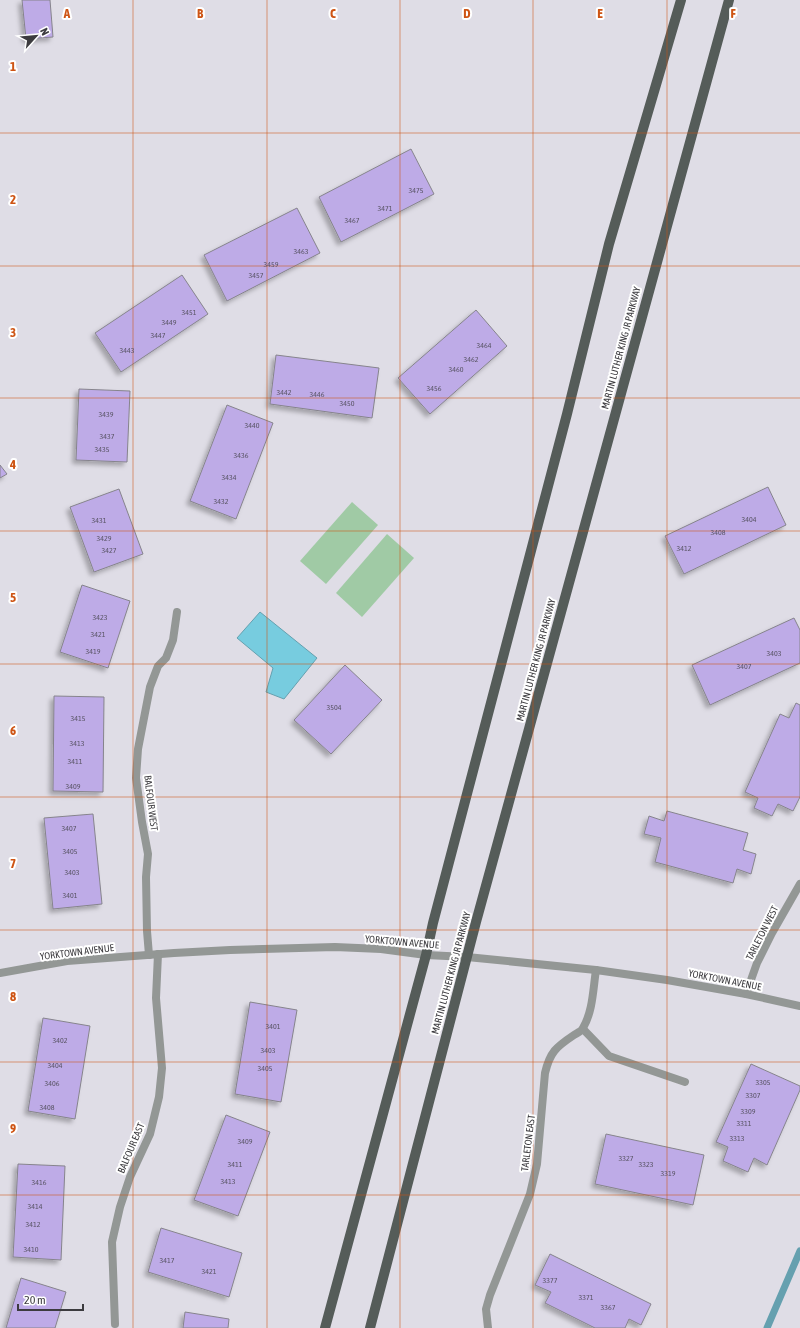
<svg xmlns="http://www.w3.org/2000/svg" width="800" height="1328" font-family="'Asap Condensed',sans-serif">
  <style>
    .green { fill: #a0caa5 }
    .water { fill: #77ccdf; stroke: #65a0af }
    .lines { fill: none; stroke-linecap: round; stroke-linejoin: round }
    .stream { stroke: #65a0af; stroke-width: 7 }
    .building { fill: #beabe7; stroke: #86848c; filter: url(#shadow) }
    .service { stroke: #939795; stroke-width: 8 }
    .minor { stroke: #939795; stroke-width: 8 }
    .primary { stroke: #555c59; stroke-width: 10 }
    .grid { fill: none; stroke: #ce5414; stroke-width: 1; stroke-opacity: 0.55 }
    .labels { text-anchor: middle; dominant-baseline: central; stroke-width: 4; stroke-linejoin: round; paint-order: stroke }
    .number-label { font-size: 8px; fill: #5c5769 }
    .street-label { font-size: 10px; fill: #3c3b3f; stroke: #fff }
    .grid-label { font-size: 13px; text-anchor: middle; font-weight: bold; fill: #ce5414; stroke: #fff; stroke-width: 4; stroke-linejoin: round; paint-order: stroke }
  </style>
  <defs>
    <filter id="shadow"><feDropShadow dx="-3.5" dy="3.5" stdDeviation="2" flood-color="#0004"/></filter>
  </defs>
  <rect width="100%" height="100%" fill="#dfdde6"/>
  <g class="green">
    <path d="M352 502 378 525 326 584 300 561Z"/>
    <path d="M387 534 414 558 362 617 336 593Z"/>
  </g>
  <path class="water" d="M260 612 317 658 284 699 266 692 273 668 237 638Z"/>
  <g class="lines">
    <path class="stream" d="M767 1328 800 1251"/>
  </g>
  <g class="building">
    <path d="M22 0H50L53 37 26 39Z"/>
    <path d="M411 149 434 194 341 242 319 197Z"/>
    <path d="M297 208 320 253 227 301 204 255Z"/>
    <path d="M182 275 208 314 121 372 95 333Z"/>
    <path d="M476 310 507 346 430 414 398 378Z"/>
    <path d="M276 355 379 368 372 418 270 404Z"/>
    <path d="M79 389 130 391 127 462 76 460Z"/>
    <path d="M227 405 273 423 236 519 190 501Z"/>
    <path d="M0 465 7 474 0 478Z"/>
    <path d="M768 487 786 525 684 574 665 536Z"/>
    <path d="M119 489 143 554 94 572 70 507Z"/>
    <path d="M82 585 130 601 108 668 60 652Z"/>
    <path d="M794 618 800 630V663L710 705 692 665Z"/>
    <path d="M345 665 382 700 331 754 294 720Z"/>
    <path d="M54 696 104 697 103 792 53 791Z"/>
    <path d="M796 703 800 705V797L793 811 778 804 772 816 754 808 758 798 745 792 780 714 789 718Z"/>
    <path d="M667 811 748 833 743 850 756 854 751 874 737 869 733 883 655 862 661 838 644 834 649 816 664 821Z"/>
    <path d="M93 814 102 904 53 909 44 818Z"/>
    <path d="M250 1002 297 1010 281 1102 235 1094Z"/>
    <path d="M43 1018 90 1026 75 1119 28 1111Z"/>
    <path d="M751 1064 800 1086V1090L767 1165 754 1158 748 1172 723 1161 728 1147 716 1142Z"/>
    <path d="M226 1115 270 1132 238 1216 194 1200Z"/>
    <path d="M606 1134 704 1155 693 1205 595 1184Z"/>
    <path d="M18 1164 65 1166 61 1260 13 1257Z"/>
    <path d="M161 1228 242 1253 229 1297 148 1272Z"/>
    <path d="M550 1254 651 1304 641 1325 629 1319 625 1328H595L545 1303 551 1292 535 1285Z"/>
    <path d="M21 1278 66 1292 55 1328H6Z"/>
    <path d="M185 1312 229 1319 228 1328H183Z"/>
  </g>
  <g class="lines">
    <path class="service" d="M583 1029 609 1056 685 1082"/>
    <g class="minor">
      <path d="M149 955 147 931 146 877 148 854 142 822 136 778 138 749 150 687 158 666 166 658 173 640 177 612"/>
      <path d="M0 973 67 961 174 953 230 950 335 947 381 949 426 955 467 957 596 970 667 980 746 994 800 1006"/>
      <path d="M746 994 757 963 772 933 800 884"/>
      <path d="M115 1324 112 1242 120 1207 130 1177 150 1134 159 1097 162 1068 156 998 158 954"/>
      <path d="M488 1328 486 1309 490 1295 530 1194 537 1164 545 1073C550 1052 556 1047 574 1035 577 1033 582 1031 583 1028 593 1011 593 989 596 970"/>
    </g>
    <g class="primary">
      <path d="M325 1328 426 955 433 923 567 414 609 244 681 0"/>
      <path d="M370 1328 476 922 729 0"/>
    </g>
  </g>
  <path class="grid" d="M133 0V1328M267 0V1328M400 0V1328M533 0V1328M667 0V1328M0 133H800M0 266H800M0 398H800M0 531H800M0 664H800M0 797H800M0 930H800M0 1062H800M0 1195H800"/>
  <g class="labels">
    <g class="number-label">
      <text x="416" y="190">3475</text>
      <text x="385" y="208">3471</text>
      <text x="352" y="220">3467</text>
      <text x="301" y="251">3463</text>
      <text x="271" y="264">3459</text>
      <text x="256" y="275">3457</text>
      <text x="189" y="312">3451</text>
      <text x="169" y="322">3449</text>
      <text x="158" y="335">3447</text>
      <text x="484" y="345">3464</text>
      <text x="127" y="350">3443</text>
      <text x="471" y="359">3462</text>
      <text x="456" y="369">3460</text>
      <text x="434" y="388">3456</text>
      <text x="284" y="392">3442</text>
      <text x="317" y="394">3446</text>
      <text x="347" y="403">3450</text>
      <text x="106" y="414">3439</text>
      <text x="252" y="425">3440</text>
      <text x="107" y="436">3437</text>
      <text x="102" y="449">3435</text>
      <text x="241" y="455">3436</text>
      <text x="229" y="477">3434</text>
      <text x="221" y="501">3432</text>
      <text x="749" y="519">3404</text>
      <text x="99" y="520">3431</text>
      <text x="718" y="532">3408</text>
      <text x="104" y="538">3429</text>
      <text x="684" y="548">3412</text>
      <text x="109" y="550">3427</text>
      <text x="100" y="617">3423</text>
      <text x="98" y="634">3421</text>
      <text x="93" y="651">3419</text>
      <text x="774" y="653">3403</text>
      <text x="744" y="666">3407</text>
      <text x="334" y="707">3504</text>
      <text x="78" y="718">3415</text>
      <text x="77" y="743">3413</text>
      <text x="75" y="761">3411</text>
      <text x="73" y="786">3409</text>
      <text x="69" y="828">3407</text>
      <text x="70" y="851">3405</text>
      <text x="72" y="872">3403</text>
      <text x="70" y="895">3401</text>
      <text x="273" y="1026">3401</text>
      <text x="60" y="1040">3402</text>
      <text x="268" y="1050">3403</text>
      <text x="55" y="1065">3404</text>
      <text x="265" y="1068">3405</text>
      <text x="763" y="1082">3305</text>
      <text x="52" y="1083">3406</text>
      <text x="753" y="1095">3307</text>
      <text x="47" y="1107">3408</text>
      <text x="748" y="1111">3309</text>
      <text x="744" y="1123">3311</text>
      <text x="737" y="1138">3313</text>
      <text x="245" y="1141">3409</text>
      <text x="626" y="1158">3327</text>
      <text x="235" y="1164">3411</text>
      <text x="646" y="1164">3323</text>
      <text x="668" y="1173">3319</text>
      <text x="228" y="1181">3413</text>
      <text x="39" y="1182">3416</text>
      <text x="35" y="1206">3414</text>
      <text x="33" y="1224">3412</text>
      <text x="31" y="1249">3410</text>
      <text x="167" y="1260">3417</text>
      <text x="209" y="1271">3421</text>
      <text x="550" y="1280">3377</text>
      <text x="586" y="1297">3371</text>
      <text x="608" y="1307">3367</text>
    </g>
    <g class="street-label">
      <text transform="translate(621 348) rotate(-75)">MARTIN LUTHER KING JR PARKWAY</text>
      <text transform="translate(536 660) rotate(-75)">MARTIN LUTHER KING JR PARKWAY</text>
      <text transform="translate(151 803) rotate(83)">BALFOUR WEST</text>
      <text transform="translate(762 933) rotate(-63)">TARLETON WEST</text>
      <text transform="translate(402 942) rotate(5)">YORKTOWN AVENUE</text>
      <text transform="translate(77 952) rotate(-7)">YORKTOWN AVENUE</text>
      <text transform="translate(451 973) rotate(-75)">MARTIN LUTHER KING JR PARKWAY</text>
      <text transform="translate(725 980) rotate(11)">YORKTOWN AVENUE</text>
      <text transform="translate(528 1143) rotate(-83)">TARLETON EAST</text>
      <text transform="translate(131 1148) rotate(-67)">BALFOUR EAST</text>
    </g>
  </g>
  <g class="grid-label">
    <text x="67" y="18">A</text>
    <text x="200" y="18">B</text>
    <text x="333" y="18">C</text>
    <text x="467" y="18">D</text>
    <text x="600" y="18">E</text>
    <text x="733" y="18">F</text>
    <text x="13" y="71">1</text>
    <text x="13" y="204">2</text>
    <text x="13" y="337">3</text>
    <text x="13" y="469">4</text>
    <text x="13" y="602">5</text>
    <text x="13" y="735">6</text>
    <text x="13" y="868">7</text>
    <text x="13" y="1001">8</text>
    <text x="13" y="1133">9</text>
  </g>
  <g transform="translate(36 36) rotate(63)" stroke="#ffffff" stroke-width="3" paint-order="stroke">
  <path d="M0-3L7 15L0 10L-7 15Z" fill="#3c3b3f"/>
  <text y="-6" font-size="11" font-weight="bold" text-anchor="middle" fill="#3c3b3f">N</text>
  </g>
  <path d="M18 1304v6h65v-6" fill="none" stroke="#3c3b3f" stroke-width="2"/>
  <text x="24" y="1304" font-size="12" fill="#3c3b3f" stroke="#ffffff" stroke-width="3" paint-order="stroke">20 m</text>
</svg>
